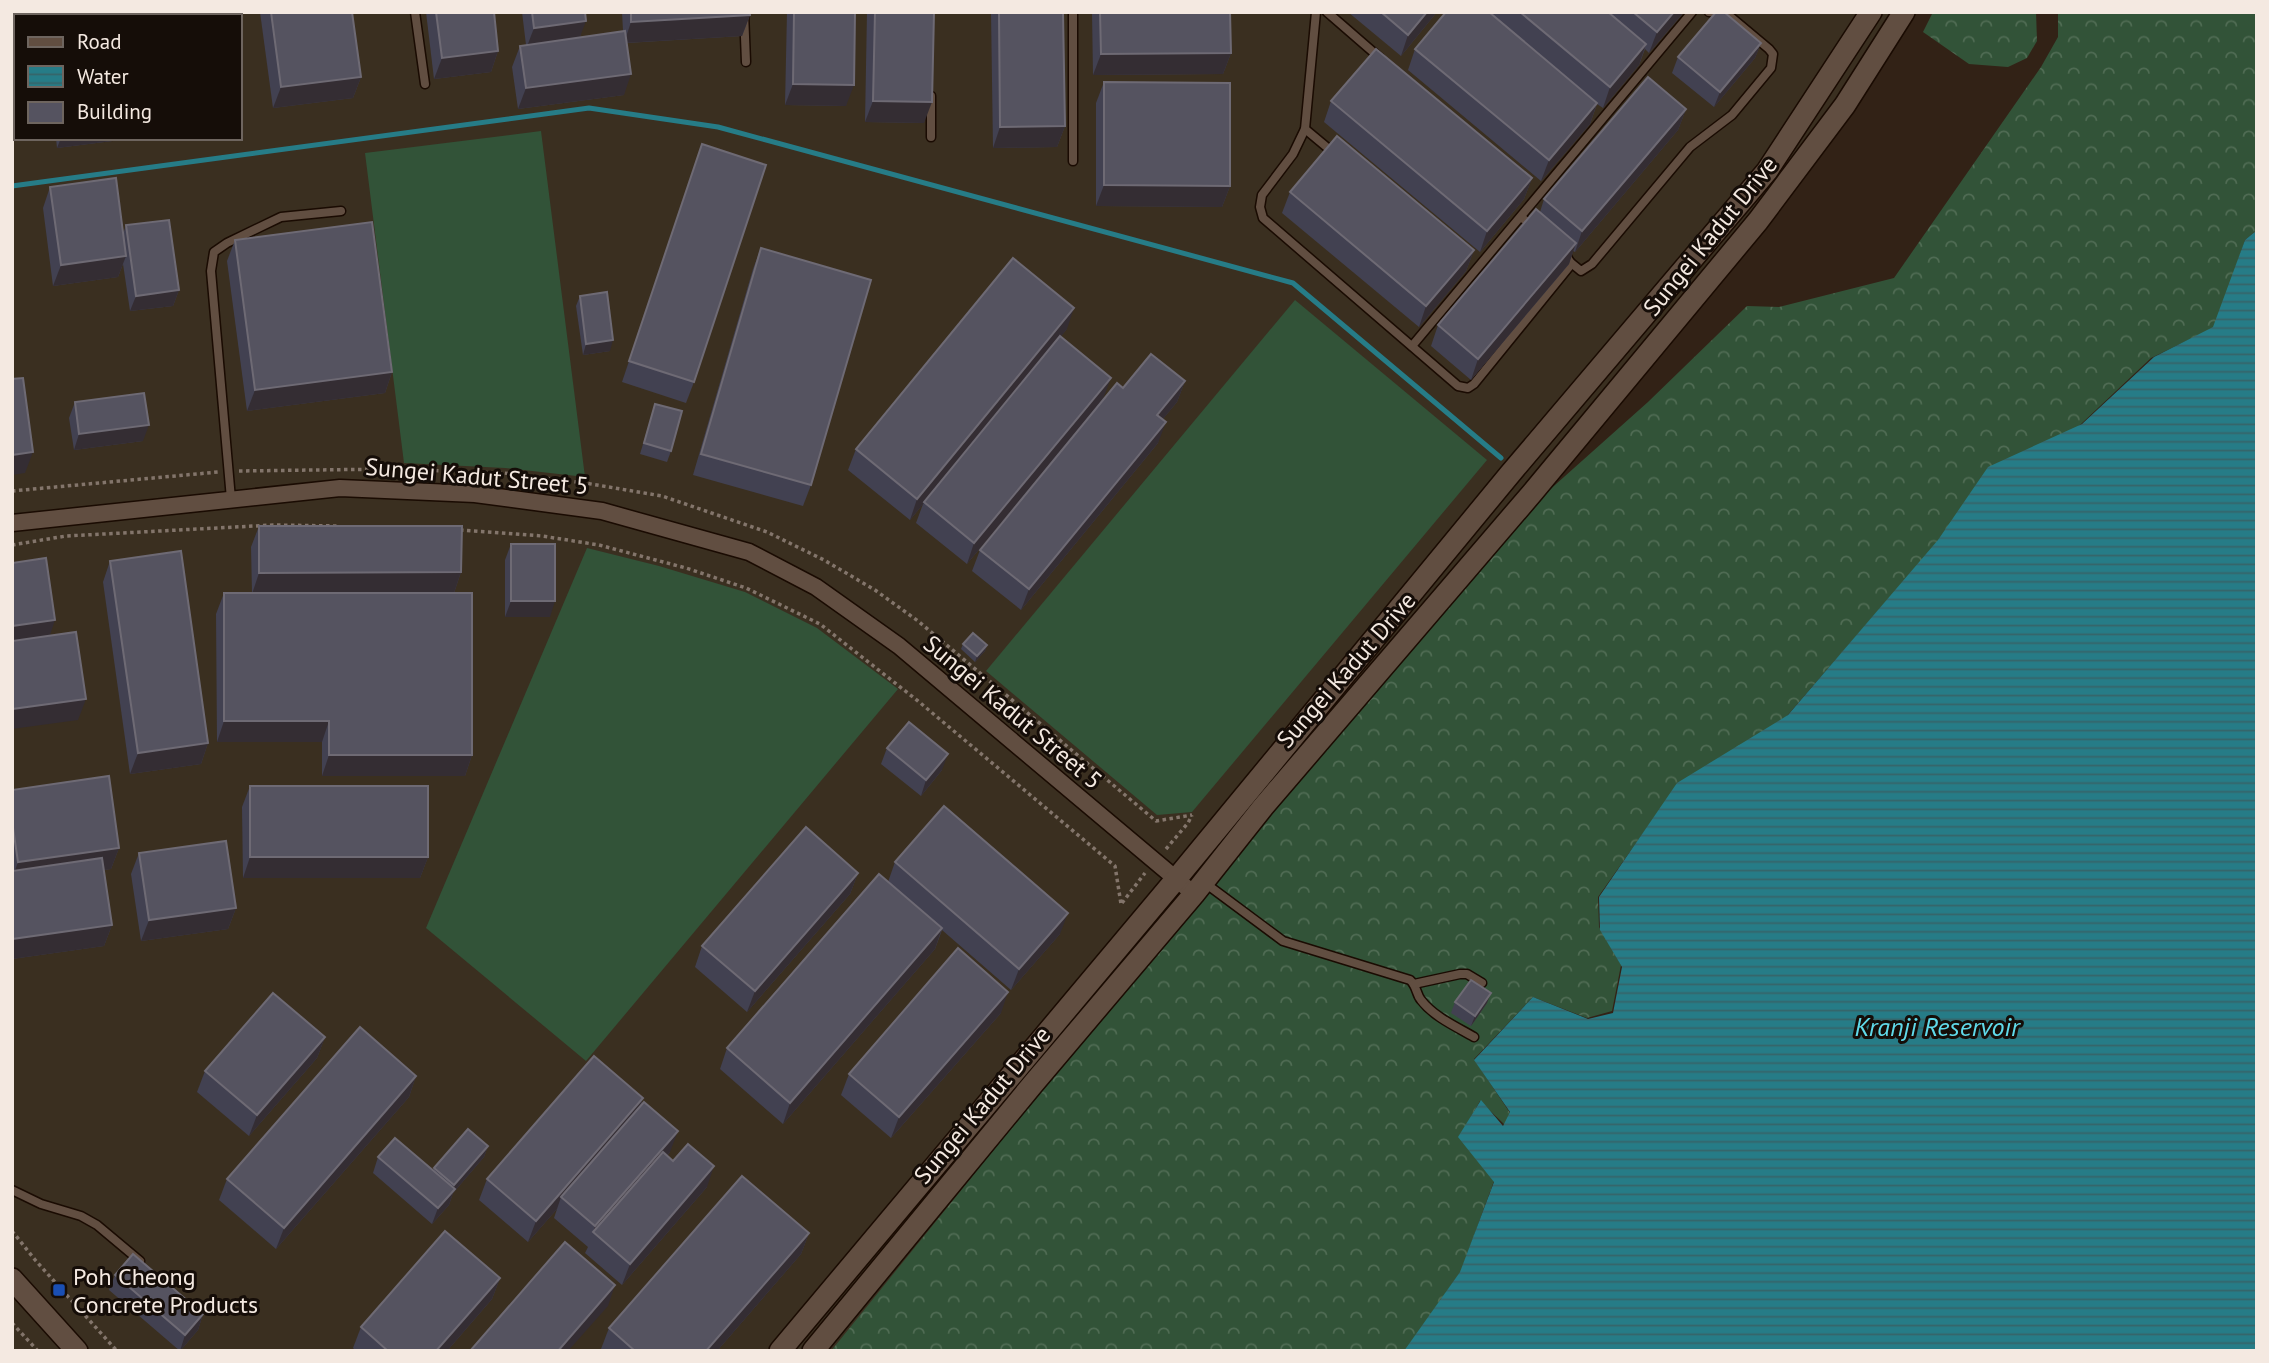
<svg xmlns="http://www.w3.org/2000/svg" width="2269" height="1363" font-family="'PT Sans',sans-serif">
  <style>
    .industrial { fill: #3a2f20; fill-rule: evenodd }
    .grass { fill: #325338 }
    .forest { fill: url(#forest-crowns) }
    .water { fill: url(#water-rules) }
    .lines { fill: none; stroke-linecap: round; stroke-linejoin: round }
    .stream { stroke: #267c87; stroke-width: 5 }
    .lane-casing { stroke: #1a0b02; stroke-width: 11 }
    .street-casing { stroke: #1a0b02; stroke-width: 19 }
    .secondary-casing { stroke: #1a0b02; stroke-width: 24 }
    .path { stroke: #83756b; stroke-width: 3.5; stroke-dasharray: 3.5 3.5; stroke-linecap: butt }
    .lane { stroke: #614e41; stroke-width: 8 }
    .street { stroke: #614e41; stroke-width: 16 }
    .secondary { stroke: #614e41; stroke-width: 21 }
    .wall { fill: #424151 }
    .shaded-wall { fill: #342d33 }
    .building { fill: #555360; stroke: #6e6a74; stroke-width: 2 }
    .transit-dot { fill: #1a4fb4; stroke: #150d08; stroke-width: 2.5 }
    .labels { text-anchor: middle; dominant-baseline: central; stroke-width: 6; stroke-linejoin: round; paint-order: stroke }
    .street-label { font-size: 24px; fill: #f4e9e1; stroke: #150d08 }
    .poi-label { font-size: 24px; fill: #f4e9e1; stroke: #150d08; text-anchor: start }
    .water-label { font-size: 26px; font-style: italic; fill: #60daea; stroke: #150d08 }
  </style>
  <defs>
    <pattern id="forest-crowns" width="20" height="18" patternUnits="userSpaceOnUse" patternTransform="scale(1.75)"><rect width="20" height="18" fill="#325338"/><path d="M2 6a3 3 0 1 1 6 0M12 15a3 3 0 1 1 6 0" fill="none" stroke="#506c54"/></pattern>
    <pattern id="water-rules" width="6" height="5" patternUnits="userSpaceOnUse" patternTransform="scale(1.75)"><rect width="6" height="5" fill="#267c87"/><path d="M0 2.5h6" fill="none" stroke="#366469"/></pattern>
  </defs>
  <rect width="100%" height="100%" fill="#322216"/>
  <path class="industrial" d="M12 12H1909L847 1351H12ZM16 16H240V138H16Z"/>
  <g class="grass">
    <path d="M541 131 585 477 505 468 404 463 365 153Z"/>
    <path d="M1295 300 1487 460 1192 812 1157 815 986 671Z"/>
    <path d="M587 548 659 566 745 592 817 628 898 689 586 1061 426 928Z"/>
  </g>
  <g class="forest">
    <path d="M1933 12H2036L2037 41 2027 58 2008 67 1969 64 1923 32Z"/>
    <path d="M2058 12H2257V230L2245 240 2215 327 2151 358 2081 424 1940 539 1786 717 1677 785 1598 897 1599 927 1621 965 1612 1011 1587 1018 1533 997 1474 1059 1510 1113 1505 1125 1480 1101 1460 1136 1494 1181 1461 1271 1405 1351H831L1471 560 1648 402 1747 306 1779 307 1894 278 2041 67 2058 37Z"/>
  </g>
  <path class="water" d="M2257 230V1351H1404L1460 1272 1494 1182 1458 1137 1481 1100 1503 1126 1510 1112 1474 1060 1533 997 1588 1019 1613 1013 1622 967 1600 930 1599 897 1677 783 1788 715 1938 540 1988 467 2082 424 2154 357 2213 327 2245 240Z"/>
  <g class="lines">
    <path class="stream" d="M12 186 589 108 718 127 1293 283 1501 458"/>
    <g class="lane-casing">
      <g id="lane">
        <path d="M415 12 425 84"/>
        <path d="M744 12 746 62"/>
        <path d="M1316 12 1305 129 1293 154 1262 195 1260 207 1263 218 1458 386 1468 388 1474 384 1569 267 1570 262 1566 255"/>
        <path d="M1327 12 1380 58"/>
        <path d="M1709 12 1724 13"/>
        <path d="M931 96V137"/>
        <path d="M1305 129 1335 154"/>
        <path d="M1073 161V12"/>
        <path d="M1521 217 1535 228"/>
        <path d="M1570 262 1581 271 1592 264 1690 147 1732 115 1771 68 1773 54 1769 49 1726 13"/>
        <path d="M1412 346 1692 12"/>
        <path d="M231 499 211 271 214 252 227 243 281 217 341 211"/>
        <path d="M1205 883 1283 941 1410 980C1417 986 1416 994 1421 1000 1434 1017 1457 1027 1474 1037"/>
        <path d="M1414 984 1460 974H1467L1482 983"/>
        <path d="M12 1190 41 1204 81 1216 97 1225 140 1261"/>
      </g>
    </g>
    <g class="street-casing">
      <path id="street" d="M12 523 340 488 475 494 602 511 749 552 816 587 899 646 1194 894"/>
    </g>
    <g class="secondary-casing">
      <g id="secondary">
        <path d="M12 1279 77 1351"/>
        <path d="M780 1351 1177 878 1510 474 1767 171 1871 12"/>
        <path d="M813 1351 1033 1084 1194 894 1263 807 1533 492 1758 221 1845 105 1904 12"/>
      </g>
    </g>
    <g class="path">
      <path d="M239 471 390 469 504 473 585 483 662 496 767 532 824 560 875 590 918 621 1156 821 1192 815"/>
      <path d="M12 491 218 472"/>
      <path d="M460 530 542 536 599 545 686 568 746 588 820 624 918 701 1115 866 1121 904"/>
      <path d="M12 545 66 536 273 525 340 526"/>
      <path d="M1166 849 1188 823 1192 815"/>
      <path d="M1122 903 1145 873"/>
      <path d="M12 1231 36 1261 117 1351"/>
      <path d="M12 1323 38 1351"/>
    </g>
    <use href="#lane" class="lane"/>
    <use href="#street" class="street"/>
    <use href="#secondary" class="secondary"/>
  </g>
  <g class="wall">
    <rect x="41" y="12" width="82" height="4"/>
    <path d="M260 12H352L361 77 353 98 273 108Z"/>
    <path d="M426 12H494L498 51 491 72 434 79Z"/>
    <path d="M522 12H585L580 37 623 31 622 12H750V15L742 36 627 43 624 95 518 109 512 67 520 46 526 45Z"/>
    <path d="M787 12H855L846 106 785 105Z"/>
    <path d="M867 12H934L924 123 865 122Z"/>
    <path d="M991 12H1063L1065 126 1057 147 993 148Z"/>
    <path d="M1092 12H1230L1231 53 1223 74 1093 75Z"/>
    <path d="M1348 12H1437L1401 56Z"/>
    <path d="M1446 12H1684L1649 53 1645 49 1639 65 1603 108 1597 104 1590 124 1541 181 1408 70 1415 49Z"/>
    <path d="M1761 43 1755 58 1714 107 1672 73 1678 57Z"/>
    <path d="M1104 82 1230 186 1222 207 1096 206V103Z"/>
    <path d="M1331 101 1532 178 1524 199 1480 252 1324 122Z"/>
    <path d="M1686 109 1678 130 1575 252 1573 251 1569 264 1471 380 1431 346 1438 325 1540 212 1544 199Z"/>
    <path d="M56 138H129L128 139 57 148Z"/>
    <path d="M702 144 694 382 686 403 622 382Z"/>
    <path d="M50 187 123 234 126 225 179 290 173 306 130 311 123 264 118 277 53 286 43 208Z"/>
    <path d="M1290 192 1474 250 1466 271 1419 327 1282 213Z"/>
    <path d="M235 240 392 372 385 393 247 411 227 261Z"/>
    <path d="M761 248 811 485 803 506 693 475 753 269Z"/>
    <path d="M580 296 610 351 583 355 576 306Z"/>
    <path d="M1067 329 1060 337 1103 399 967 564 916 523 923 504 910 520 848 470 856 449Z"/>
    <path d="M1185 381 1177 402 1162 420 1158 443 1021 610 972 571 980 550 1123 388Z"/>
    <path d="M75 402 143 441 74 450 69 418Z"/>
    <path d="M655 404 671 451 667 462 640 454Z"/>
    <path d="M259 526 461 572 454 593 472 755 465 776H322V742H217L216 614 224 593H252L251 547Z"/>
    <path d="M511 544 550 617H505V560Z"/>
    <path d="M110 561 208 743 201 764 130 774 103 582Z"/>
    <path d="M963 644 987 645 985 651 975 662 961 649Z"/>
    <path d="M887 748 942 770 921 796 881 764Z"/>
    <path d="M250 786 428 857 420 878H243L242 807Z"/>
    <path d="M12 790 119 848 111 869 104 870 112 925 104 946 12 959Z"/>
    <path d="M139 853 236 908 228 929 141 941 131 874Z"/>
    <path d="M895 862 1060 934 1011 990 942 930 935 949 783 1124 720 1069 727 1048 888 882Z"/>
    <path d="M858 873 850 894 747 1012 695 967 702 946Z"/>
    <path d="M1455 1002 1487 1003 1471 1026 1451 1013Z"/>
    <path d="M1001 1013 891 1138 841 1095 849 1074Z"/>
    <path d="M325 1037 317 1058 249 1136 197 1092 205 1071Z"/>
    <path d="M416 1076 409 1097 276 1249 219 1200 227 1179Z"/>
    <path d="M643 1098 640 1108 670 1152 667 1156 707 1187 622 1285 585 1253 588 1247 554 1218 557 1209 528 1242 479 1200 487 1179Z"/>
    <path d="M488 1146 484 1157 453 1193 449 1205 432 1224 373 1173 378 1157 433 1170 434 1168Z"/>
    <path d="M809 1233 801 1254 717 1351H603L601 1349 609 1328Z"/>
    <path d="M115 1275 203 1314 198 1330 180 1351 109 1290Z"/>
    <path d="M500 1278 492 1299 447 1351H356L353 1348 361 1327Z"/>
  </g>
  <g class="shaded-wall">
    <path d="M1427 12H1437L1401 56 1408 35Z"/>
    <path d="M1674 12H1684L1649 53 1657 32Z"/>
    <path d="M750 15 742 36 624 43 631 22Z"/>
    <path d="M586 21 578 42 526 49 534 28Z"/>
    <path d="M1761 43 1755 58 1714 107 1720 92Z"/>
    <path d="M1646 44 1639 65 1603 108 1610 87Z"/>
    <path d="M498 51 491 72 434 79 442 58Z"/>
    <path d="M1231 53 1223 74 1093 75 1101 54Z"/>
    <path d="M631 74 624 95 518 109 526 88Z"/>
    <path d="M361 77 353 98 273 108 281 87Z"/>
    <path d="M793 84 854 85 846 106 785 105Z"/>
    <path d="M873 101 932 102 924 123 865 122Z"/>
    <path d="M1597 103 1590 124 1541 181 1549 160Z"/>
    <path d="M1686 109 1678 130 1575 252 1582 231Z"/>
    <path d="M1065 126 1057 147 993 148 1000 127Z"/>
    <path d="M61 138H129L128 139 57 148Z"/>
    <path d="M1532 178 1524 199 1480 252 1487 231Z"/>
    <path d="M1104 185 1230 186 1222 207 1096 206Z"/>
    <path d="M1576 243 1569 264 1471 380 1478 359Z"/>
    <path d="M1474 250 1466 271 1419 327 1426 306Z"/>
    <path d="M126 256 118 277 53 286 61 265Z"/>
    <path d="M179 290 173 306 130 311 136 296Z"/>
    <path d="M1074 308 1067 329 910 520 917 499Z"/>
    <path d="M613 340 610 351 583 355 586 344Z"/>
    <path d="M392 372 385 393 247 411 255 390Z"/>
    <path d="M1111 378 1103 399 967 564 974 543Z"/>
    <path d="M1185 381 1177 402 1149 436 1157 415Z"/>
    <path d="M1166 422 1158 443 1021 610 1029 589Z"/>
    <path d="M149 425 143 441 74 450 79 434Z"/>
    <path d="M33 452 25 473 12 475V455Z"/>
    <path d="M461 572 454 593 252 594 259 573Z"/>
    <path d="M511 601H555L550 617H505Z"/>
    <path d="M55 620 48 641 12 646V626Z"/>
    <path d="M987 645 985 651 975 662 977 656Z"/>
    <path d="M86 699 78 720 12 729V709Z"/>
    <path d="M224 721H329L322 742H217Z"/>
    <path d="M208 743 201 764 130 774 138 753Z"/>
    <path d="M948 754 942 770 921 796 926 780Z"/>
    <path d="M329 755H472L465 776H322Z"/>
    <path d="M119 848 111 869 12 883V879L18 862Z"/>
    <path d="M250 857H428L420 878H243Z"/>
    <path d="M858 873 850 894 747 1012 755 991Z"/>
    <path d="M236 908 228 929 141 941 149 920Z"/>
    <path d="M1068 913 1060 934 1011 990 1019 969Z"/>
    <path d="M112 925 104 946 12 959V939Z"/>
    <path d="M942 928 935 949 783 1124 790 1103Z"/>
    <path d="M1008 992 1001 1013 891 1138 899 1117Z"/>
    <path d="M1491 993 1487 1003 1471 1026 1475 1016Z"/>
    <path d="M325 1037 317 1058 249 1136 257 1115Z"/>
    <path d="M416 1076 409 1097 276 1249 284 1228Z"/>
    <path d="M643 1098 636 1119 561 1197 557 1209 528 1242 536 1221Z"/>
    <path d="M678 1131 670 1152 597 1236 593 1232 588 1247 595 1226Z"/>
    <path d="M488 1146 484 1157 453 1193 449 1205 432 1224 438 1208 452 1192 454 1185Z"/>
    <path d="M714 1166 707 1187 622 1285 630 1264Z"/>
    <path d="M809 1233 801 1254 717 1351H706Z"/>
    <path d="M500 1278 492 1299 447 1351H436Z"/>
    <path d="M615 1285 608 1306 568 1351H558Z"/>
    <path d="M203 1314 198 1330 180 1351 185 1335Z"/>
  </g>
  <g class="building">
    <path d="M51 12H123V16H52Z"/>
    <path d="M271 12H352L361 77 281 87Z"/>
    <path d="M436 12H494L498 51 442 58Z"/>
    <path d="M532 12H585L586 21 534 28Z"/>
    <path d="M631 12H750V15L631 22Z"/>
    <path d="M794 12H855L854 85 793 84Z"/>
    <path d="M875 12H934L932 102 873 101Z"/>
    <path d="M999 12H1063L1065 126 1000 127Z"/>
    <path d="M1100 12H1230L1231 53 1101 54Z"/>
    <path d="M1381 12H1427L1408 35Z"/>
    <path d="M1446 12H1489L1597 103 1549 160 1415 49Z"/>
    <path d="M1520 12H1608L1646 44 1610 87Z"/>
    <path d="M1633 12H1674L1657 32Z"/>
    <path d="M1716 12H1724L1761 43 1720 92 1678 57Z"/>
    <path d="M625 31 631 74 526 88 520 46Z"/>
    <path d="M1376 49 1532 178 1487 231 1331 101Z"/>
    <path d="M1648 77 1686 109 1582 231 1544 199Z"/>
    <path d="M1104 82 1230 83V186L1104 185Z"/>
    <path d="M1337 136 1474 250 1426 306 1290 192Z"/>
    <path d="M702 144 766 165 694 382 629 361Z"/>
    <path d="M116 178 126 256 61 265 50 187Z"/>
    <path d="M1536 209 1576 243 1478 359 1438 325Z"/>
    <path d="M169 220 179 290 136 296 126 225Z"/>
    <path d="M372 222 392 372 255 390 235 240Z"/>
    <path d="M761 248 871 280 811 485 701 454Z"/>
    <path d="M1013 258 1074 308 917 499 856 449Z"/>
    <path d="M607 292 613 340 586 344 580 296Z"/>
    <path d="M1060 336 1111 378 974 543 924 502Z"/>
    <path d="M1151 354 1185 381 1157 415 1166 422 1029 589 980 550 1117 383 1123 388Z"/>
    <path d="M23 378 33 452 12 455V379Z"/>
    <path d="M144 393 149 425 79 434 75 402Z"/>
    <path d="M655 404 682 411 671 451 644 443Z"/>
    <path d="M259 526H462L461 572 259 573Z"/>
    <rect x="511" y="544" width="44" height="57"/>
    <path d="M181 551 208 743 138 753 110 561Z"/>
    <path d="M46 558 55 620 12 626V563Z"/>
    <path d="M224 593H472V755H329V721H224Z"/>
    <path d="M76 632 86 699 12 709V641Z"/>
    <path d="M973 633 987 645 977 656 963 644Z"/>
    <path d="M909 722 948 754 926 780 887 748Z"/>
    <path d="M109 776 119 848 18 862 12 821V790Z"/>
    <rect x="250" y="786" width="178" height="71"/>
    <path d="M944 806 1068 913 1019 969 895 862Z"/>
    <path d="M806 827 858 873 755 991 702 946Z"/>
    <path d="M226 841 236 908 149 920 139 853Z"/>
    <path d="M102 858 112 925 12 939V871Z"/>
    <path d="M879 874 942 928 790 1103 727 1048Z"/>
    <path d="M958 948 1008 992 899 1117 849 1074Z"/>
    <path d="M1471 980 1491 993 1475 1016 1455 1002Z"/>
    <path d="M273 993 325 1037 257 1115 205 1071Z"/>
    <path d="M360 1027 416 1076 284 1228 227 1179Z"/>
    <path d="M594 1056 643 1098 536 1221 487 1179Z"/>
    <path d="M644 1102 678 1131 595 1226 561 1197Z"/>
    <path d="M468 1129 488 1146 454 1185 434 1168Z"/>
    <path d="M395 1138 455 1189 438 1208 378 1157Z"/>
    <path d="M688 1144 714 1166 630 1264 593 1232 663 1152 673 1161Z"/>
    <path d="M742 1176 809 1233 706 1351H635L609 1328Z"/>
    <path d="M445 1231 500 1278 436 1351H388L361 1327Z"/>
    <path d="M565 1242 615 1285 558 1351H470Z"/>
    <path d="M133 1254 203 1314 185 1335 115 1275Z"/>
  </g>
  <rect class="transit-dot" x="52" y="1283" width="14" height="14" rx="3.5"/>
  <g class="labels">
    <g class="street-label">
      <text transform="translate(1710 236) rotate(-51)">Sungei Kadut Drive</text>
      <text transform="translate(477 476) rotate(5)">Sungei Kadut Street 5</text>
      <text transform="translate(1346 670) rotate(-49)">Sungei Kadut Drive</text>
      <text transform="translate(1013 712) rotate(40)">Sungei Kadut Street 5</text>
      <text transform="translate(982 1105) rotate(-50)">Sungei Kadut Drive</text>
    </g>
    <g class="poi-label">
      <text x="73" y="1276">Poh Cheong<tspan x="73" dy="28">Concrete Products</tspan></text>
    </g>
    <g class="water-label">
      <text x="1937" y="1026">Kranji Reservoir</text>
    </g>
  </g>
  <rect width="2269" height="1363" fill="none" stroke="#f4e9e1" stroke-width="28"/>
  <rect x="14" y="14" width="228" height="126" fill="#150d08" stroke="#6e655f" stroke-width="2"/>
  <rect x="28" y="37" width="35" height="10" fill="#614e41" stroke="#6e655f" stroke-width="2"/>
  <text x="77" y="49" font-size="21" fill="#f4e9e1">Road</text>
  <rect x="28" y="66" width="35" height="21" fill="url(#water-rules)" stroke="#6e655f" stroke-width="2"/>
  <text x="77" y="84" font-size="21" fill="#f4e9e1">Water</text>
  <rect x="28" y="102" width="35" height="21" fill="#555360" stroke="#6e655f" stroke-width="2"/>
  <text x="77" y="119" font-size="21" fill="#f4e9e1">Building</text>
</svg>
